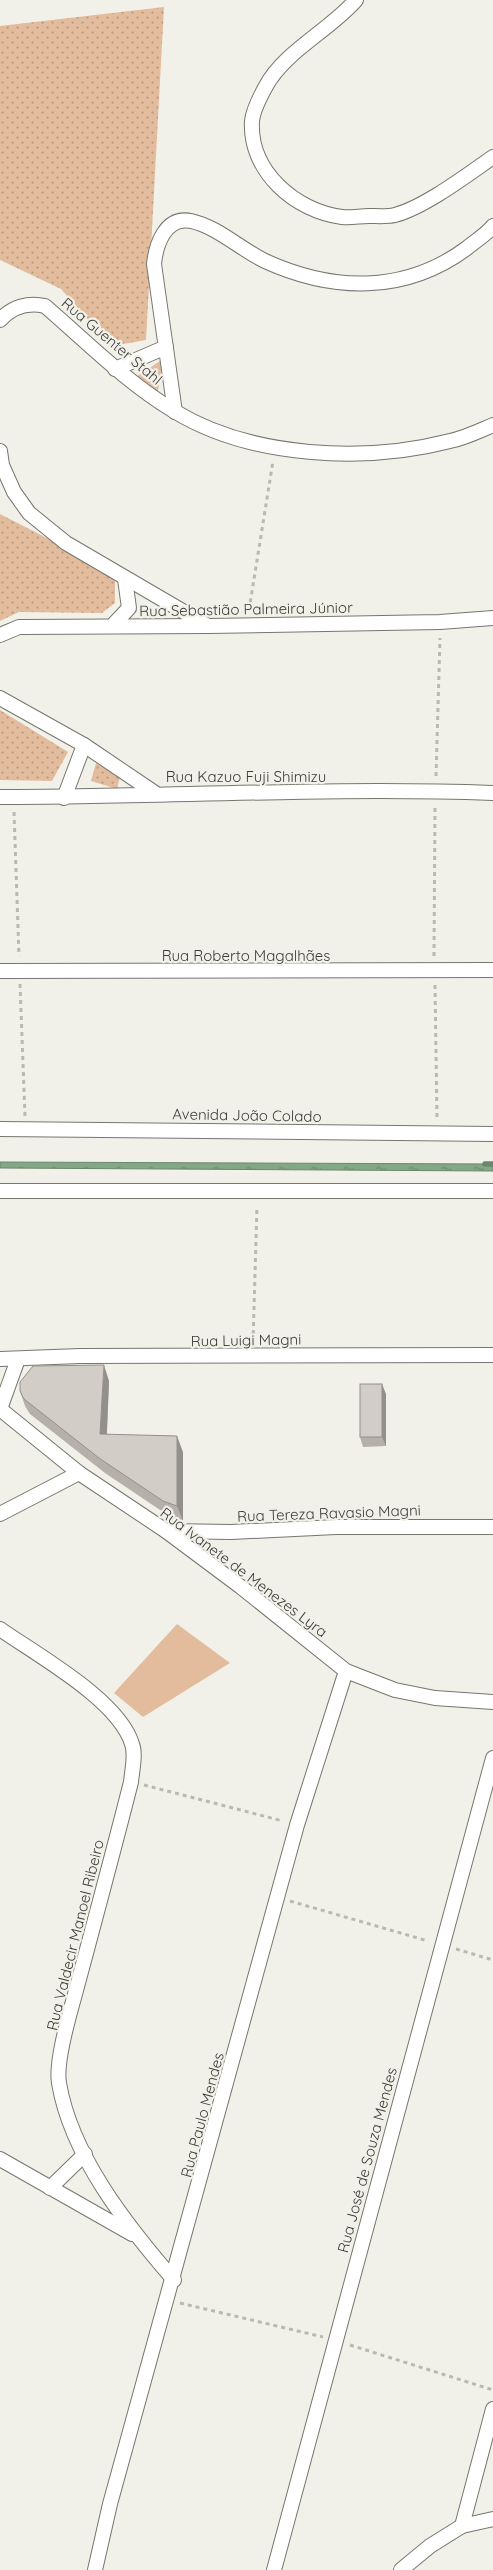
<svg xmlns="http://www.w3.org/2000/svg" width="493" height="2570" font-family="Quicksand,sans-serif">
  <style>
    .grass { fill: url(#grass-dots) }
    .green { fill: #e3bc9e }
    .water { fill: url(#water-ripples); stroke: #6d876e }
    .lines { fill: none; stroke-linecap: round; stroke-linejoin: round }
    .stream { stroke: #6d876e; stroke-width: 5.5 }
    .street-casing { stroke: #76766e; stroke-width: 16 }
    .path { stroke: #b9b8b1; stroke-width: 3; stroke-dasharray: 4 4; stroke-linecap: butt }
    .street { stroke: #fff; stroke-width: 14 }
    .wall { fill: #b5b0aa }
    .shaded-wall { fill: #93908b }
    .building { fill: #d2cdc6; stroke: #93908b }
    .labels { text-anchor: middle; dominant-baseline: central; stroke-width: 4.5; stroke-linejoin: round; paint-order: stroke }
    .street-label { font-size: 15px; fill: #3b3b37; stroke: #f2f1e9 }
  </style>
  <defs>
    <pattern id="grass-dots" width="8" height="8" patternUnits="userSpaceOnUse" patternTransform="scale(1.25)"><rect width="8" height="8" fill="#e3bc9e"/><path d="M2 2h.1M6 6h.1" fill="none" stroke="#b99a82" stroke-width="1.8" stroke-linecap="round"/></pattern>
    <pattern id="water-ripples" width="26" height="14" patternUnits="userSpaceOnUse" patternTransform="scale(1.25)"><rect width="26" height="14" fill="#83a885"/><path d="M2 4q2-2 4 0t4 0M15 11q2-2 4 0t4 0" fill="none" stroke="#6c8a6e"/></pattern>
  </defs>
  <rect width="100%" height="100%" fill="#f2f1e9"/>
  <g class="grass">
    <path d="M164 7 146 340 112 346 61 289 0 260V26Z"/>
    <path d="M0 514 115 573V603L102 613 19 612 0 621Z"/>
    <path d="M0 710 68 752 52 781 0 780Z"/>
    <path d="M96 763 120 776 117 789 91 781Z"/>
  </g>
  <g class="green">
    <path d="M163 359 157 397 133 379Z"/>
    <path d="M177 1624 230 1663 143 1717 114 1693Z"/>
  </g>
  <path class="water" d="M0 1162 493 1164V1171L0 1168Z"/>
  <g class="lines">
    <path class="stream" d="M485 1164H493"/>
    <g class="street-casing">
      <g id="street">
        <path d="M356 0C330 30 284 52 266 86 261 95 253 111 252 121 249 171 295 211 342 217 351 218 360 216 369 216 377 216 387 217 395 215 425 207 467 175 493 157"/>
        <path d="M0 320C12 307 28 302 45 306 87 342 126 382 174 411 251 458 365 463 450 441 465 438 479 431 493 425"/>
        <path d="M115 369 166 347"/>
        <path d="M175 412 154 264C156 245 165 216 191 221 218 227 240 249 265 261 333 292 405 294 467 248 475 241 486 235 493 226"/>
        <path d="M0 451 2 465 14 492 29 513 66 543 208 626"/>
        <path d="M112 626 129 608 125 579"/>
        <path d="M0 635 19 627 208 626 440 622 493 618"/>
        <path d="M0 698 84 745 64 798"/>
        <path d="M84 745 155 793"/>
        <path d="M0 797C164 797 329 787 493 793"/>
        <path d="M0 971 493 970"/>
        <path d="M0 1129 493 1134"/>
        <path d="M0 1191H493"/>
        <path d="M0 1359 80 1356 493 1355"/>
        <path d="M0 1409 79 1473 166 1531 241 1587 346 1671 395 1690 435 1698 493 1702"/>
        <path d="M0 1409 18 1359"/>
        <path d="M0 1514 79 1473"/>
        <path d="M166 1531 231 1532 336 1527H493"/>
        <path d="M0 1629C37 1655 119 1700 132 1744 136 1754 132 1771 131 1782 114 1849 96 1916 78 1983 72 2006 55 2060 59 2083 71 2155 127 2226 174 2280"/>
        <path d="M0 2159 132 2234"/>
        <path d="M50 2188 85 2154"/>
        <path d="M462 2526 493 2409"/>
        <path d="M95 2570 110 2504 297 1825 346 1671"/>
        <path d="M274 2570 493 1758"/>
        <path d="M401 2570 430 2546 462 2526 493 2519"/>
      </g>
    </g>
    <g class="path">
      <path d="M249 610 273 461"/>
      <path d="M436 776 440 638"/>
      <path d="M14 812 19 956"/>
      <path d="M434 956 435 805"/>
      <path d="M20 984 25 1116"/>
      <path d="M435 985 437 1119"/>
      <path d="M253 1342 257 1206"/>
      <path d="M144 1785 283 1821"/>
      <path d="M290 1901 428 1941"/>
      <path d="M456 1949 493 1960"/>
      <path d="M180 2303 323 2337"/>
      <path d="M350 2345 493 2390"/>
    </g>
    <use href="#street" class="street"/>
  </g>
  <g class="wall">
    <path d="M109 1381 107 1435 183 1452V1521L169 1516 105 1473 30 1414 25 1406 20 1391Z"/>
    <path d="M386 1394V1446L363 1447 360 1437Z"/>
  </g>
  <g class="shaded-wall">
    <path d="M104 1365 109 1381 106 1450 100 1434Z"/>
    <path d="M382 1384 386 1394V1446L382 1437Z"/>
    <path d="M177 1436 183 1452V1521L177 1506Z"/>
  </g>
  <g class="building">
    <path d="M104 1365 100 1434 177 1436V1506L163 1501 99 1458 24 1399 20 1391V1382L33 1366Z"/>
    <rect x="360" y="1384" width="22" height="53"/>
  </g>
  <g class="labels">
    <g class="street-label">
      <text transform="translate(112 341) rotate(40)">Rua Guenter Stahl</text>
      <text transform="translate(246 609) rotate(-1)">Rua Sebastião Palmeira Júnior</text>
      <text x="246" y="776">Rua Kazuo Fuji Shimizu</text>
      <text x="246" y="955">Rua Roberto Magalhães</text>
      <text transform="translate(247 1115) rotate(1)">Avenida João Colado</text>
      <text transform="translate(246 1340) rotate(-1)">Rua Luigi Magni</text>
      <text transform="translate(329 1513) rotate(-2)">Rua Tereza Ravasio Magni</text>
      <text transform="translate(244 1572) rotate(37)">Rua Ivanete de Menezes Lyra</text>
      <text transform="translate(75 1935) rotate(-76)">Rua Valdecir Manoel Ribeiro</text>
      <text transform="translate(202 2115) rotate(-75)">Rua Paulo Mendes</text>
      <text transform="translate(367 2160) rotate(-75)">Rua José de Souza Mendes</text>
    </g>
  </g>
</svg>
